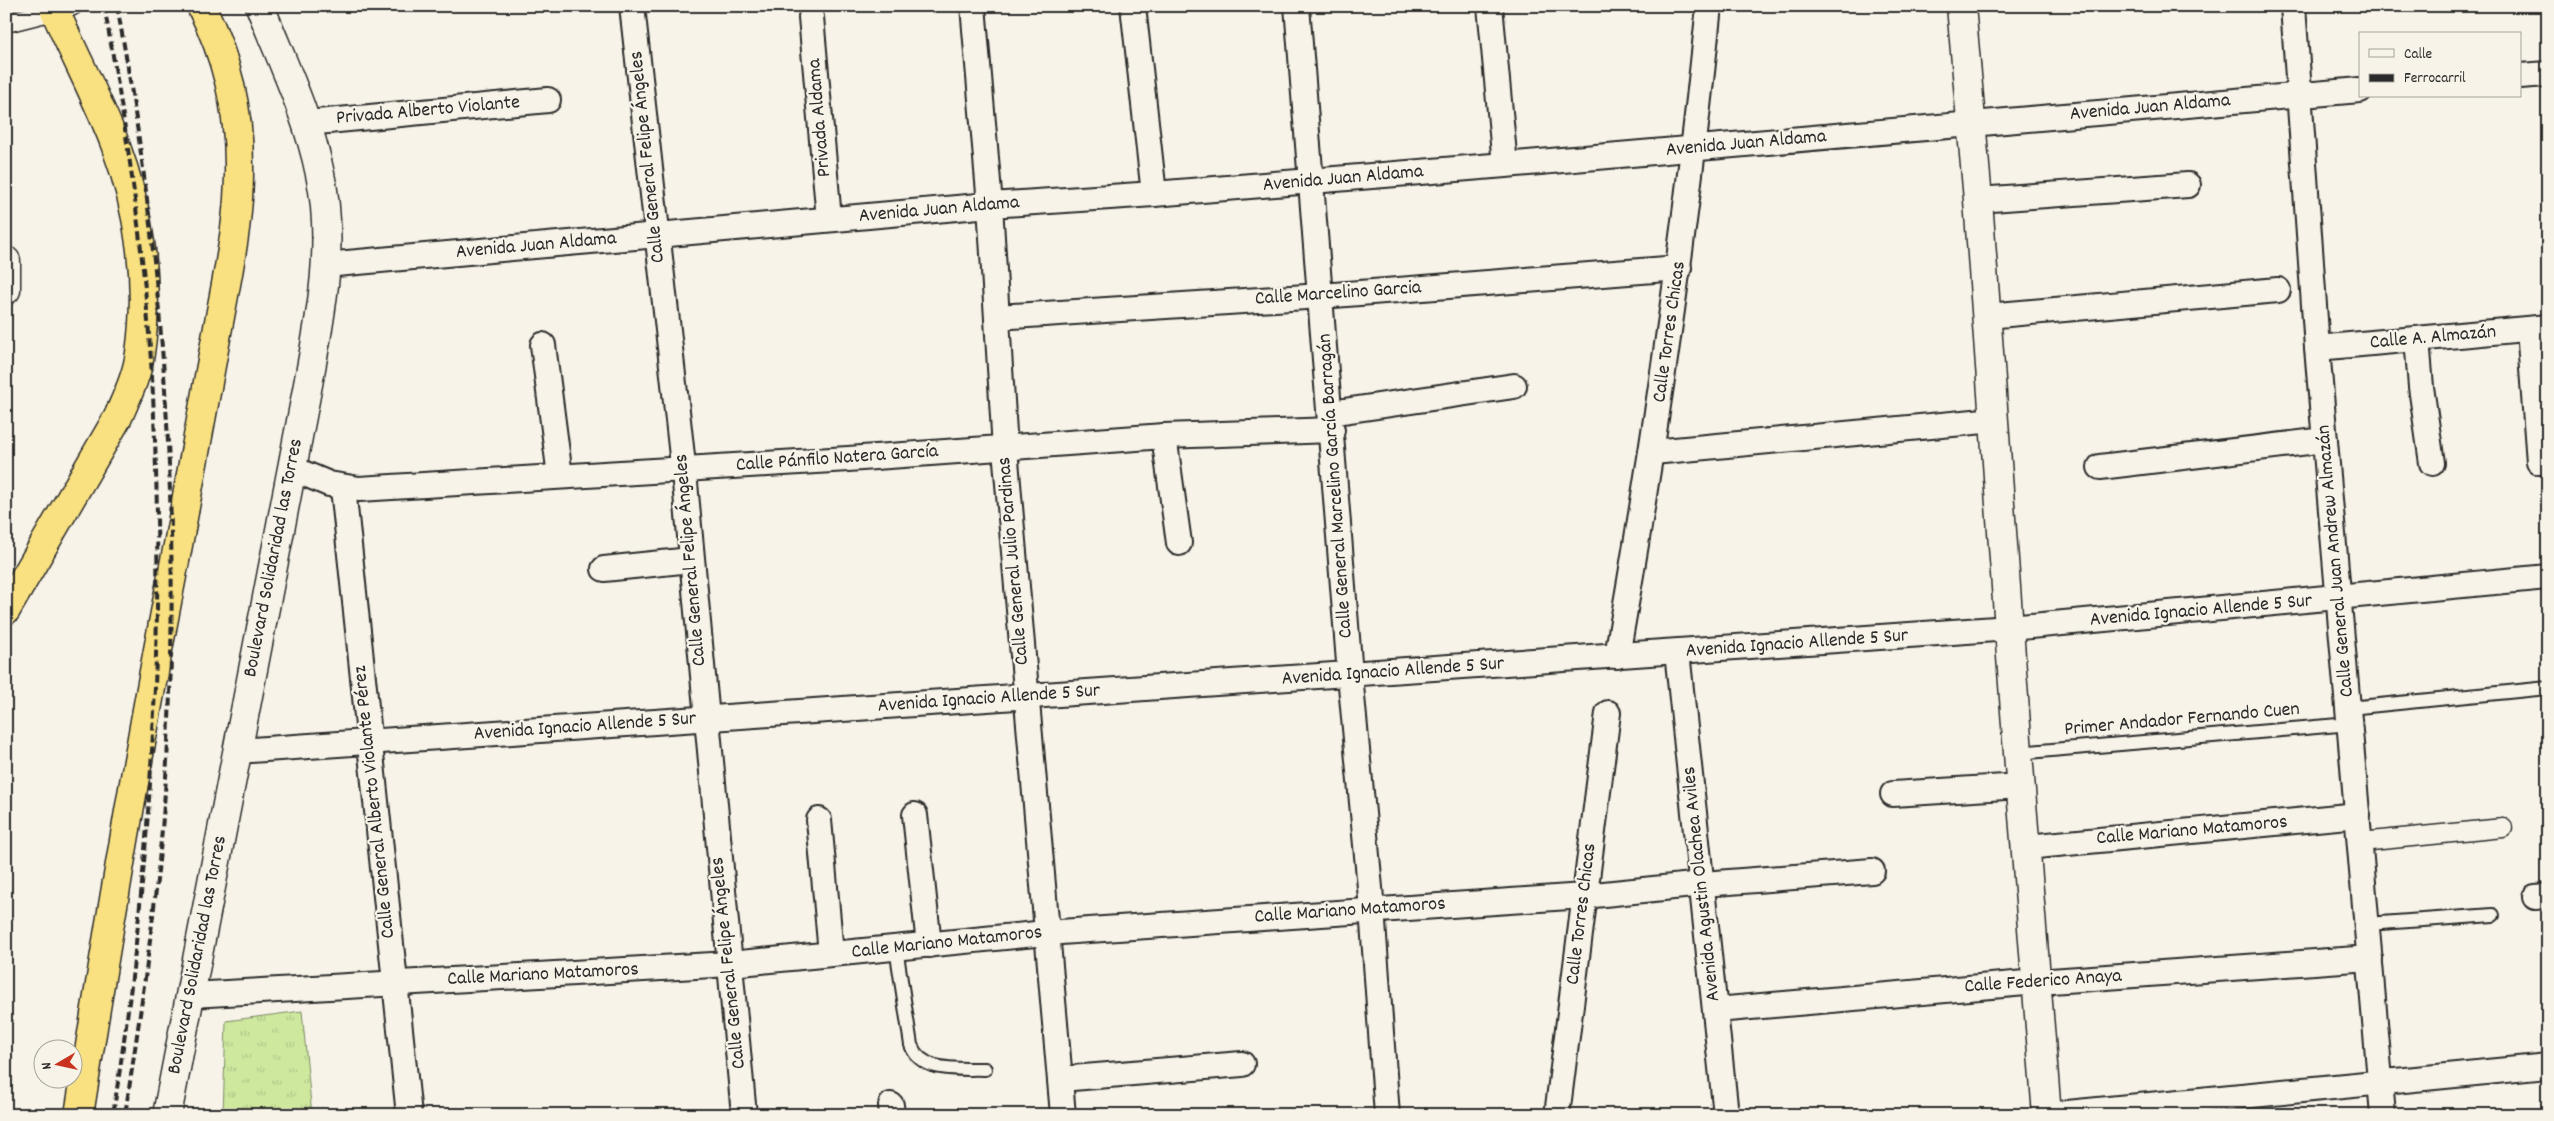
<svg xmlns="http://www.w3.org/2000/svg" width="2554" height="1121" font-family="Dekko,sans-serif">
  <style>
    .grass { fill: url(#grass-tufts); stroke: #7c8a64 }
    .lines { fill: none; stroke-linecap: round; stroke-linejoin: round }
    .service-casing { stroke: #2b2b2b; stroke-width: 16 }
    .pedestrian-casing { stroke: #2b2b2b; stroke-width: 21 }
    .minor-casing { stroke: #2b2b2b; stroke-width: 28 }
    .tertiary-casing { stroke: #2b2b2b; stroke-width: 31 }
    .secondary-casing { stroke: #2b2b2b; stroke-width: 31 }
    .trunk-casing { stroke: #2b2b2b; stroke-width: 31 }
    .service { stroke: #f7f3e8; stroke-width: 12 }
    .pedestrian { stroke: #f7f3e8; stroke-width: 18 }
    .minor { stroke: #f7f3e8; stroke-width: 24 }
    .tertiary { stroke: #f7f3e8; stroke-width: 28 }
    .secondary { stroke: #f7f3e8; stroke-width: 28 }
    .trunk { stroke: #f9e181; stroke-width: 28 }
    .rail { stroke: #2b2b2b; stroke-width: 4; stroke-dasharray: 8 4; stroke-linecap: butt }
    .labels { text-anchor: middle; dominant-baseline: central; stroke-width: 4.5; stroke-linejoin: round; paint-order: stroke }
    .street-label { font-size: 20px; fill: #2b2b2b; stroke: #f7f3e8 }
  </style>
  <defs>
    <pattern id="grass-tufts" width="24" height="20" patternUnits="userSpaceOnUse" patternTransform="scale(1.25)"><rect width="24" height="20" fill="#cee89e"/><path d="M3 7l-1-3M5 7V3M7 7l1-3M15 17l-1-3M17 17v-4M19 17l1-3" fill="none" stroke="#b1c788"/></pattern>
  </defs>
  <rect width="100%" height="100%" fill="#f7f3e8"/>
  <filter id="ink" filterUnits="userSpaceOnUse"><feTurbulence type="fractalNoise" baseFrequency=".02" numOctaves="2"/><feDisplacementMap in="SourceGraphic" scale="10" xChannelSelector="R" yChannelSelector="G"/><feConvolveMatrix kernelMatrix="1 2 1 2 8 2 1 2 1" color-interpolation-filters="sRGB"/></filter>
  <g filter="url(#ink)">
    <path class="grass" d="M302 1011 312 1115H223L226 1021Z"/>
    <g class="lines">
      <g class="service-casing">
        <g id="service">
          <path d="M2349 708 2548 688"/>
          <path d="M2018 753 2350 724"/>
          <path d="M2367 924 2493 915"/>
          <path d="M896 948 911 1045C922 1074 958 1068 985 1069"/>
        </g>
      </g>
      <g class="pedestrian-casing">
        <g id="pedestrian">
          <path d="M6 23 73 6"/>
          <path d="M2361 842 2503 828"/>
        </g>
      </g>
      <g class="minor-casing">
        <g id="minor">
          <path d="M632 6 685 483 744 1115"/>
          <path d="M973 6 990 205 1005 449 1063 1115"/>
          <path d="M1133 6 1154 194"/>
          <path d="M1297 6 1350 675 1372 909 1387 1115"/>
          <path d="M1490 6 1505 165"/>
          <path d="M2293 6 2317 348 2383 1115"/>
          <path d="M811 17 829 219"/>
          <path d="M2520 76 2548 74"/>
          <path d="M307 123 548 100"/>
          <path d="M1978 200 2188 185"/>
          <path d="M325 265 990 205 1154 194 1505 165 2360 90"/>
          <path d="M1987 316 2278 290"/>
          <path d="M997 317 1321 296 1679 268"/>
          <path d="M2529 329 2539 462"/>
          <path d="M2417 339 2421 387 2432 463"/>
          <path d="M543 345 560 476"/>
          <path d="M2317 348 2548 327"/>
          <path d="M1330 413 1514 386"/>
          <path d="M1164 436 1179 543"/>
          <path d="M1653 452 1995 420"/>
          <path d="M2100 467 2325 440"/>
          <path d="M291 468 329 484 359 489 848 459 1164 436 1332 430"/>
          <path d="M343 488 409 1115"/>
          <path d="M604 569 691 560"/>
          <path d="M1677 652 1726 1115"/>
          <path d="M1617 656C1655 440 1687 224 1709 6"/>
          <path d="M237 751 2010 628 2548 577"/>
          <path d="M1893 794 2021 786"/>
          <path d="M915 815 929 945"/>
          <path d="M819 820 831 954"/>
          <path d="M2026 847 2358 815"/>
          <path d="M2535 897 2548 896"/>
          <path d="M191 995 730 964 1046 933 1584 896 1703 884 1872 871"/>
          <path d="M1716 1010 2037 982 2370 958"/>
          <path d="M1060 1079 1242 1064"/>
          <path d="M891 1105 892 1115"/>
          <path d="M1557 1115 1608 713"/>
          <path d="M2047 1115 2548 1066"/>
        </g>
      </g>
      <g class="tertiary-casing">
        <path id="tertiary" d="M1961 6 1978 200 2018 753 2047 1115"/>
      </g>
      <g class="secondary-casing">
        <g id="secondary">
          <path d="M6 261V290"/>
          <path d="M167 1115 303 411C317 334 337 252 320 174 308 115 282 62 260 6"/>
        </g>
      </g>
      <g class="trunk-casing">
        <g id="trunk">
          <path d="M6 610 118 417C127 396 137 376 140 353 150 283 140 210 115 144 97 97 73 53 53 6"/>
          <path d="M79 1115C109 924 141 734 178 545 191 474 204 404 217 333 227 277 240 221 239 165 239 110 226 55 201 6"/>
        </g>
      </g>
      <use href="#service" class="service"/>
      <use href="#pedestrian" class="pedestrian"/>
      <use href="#minor" class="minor"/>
      <use href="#tertiary" class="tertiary"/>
      <use href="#secondary" class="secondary"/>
      <use href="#trunk" class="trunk"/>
      <g class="rail">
        <path d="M104 6C126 123 143 243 151 361 167 613 152 866 113 1115"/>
        <path d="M117 6C162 248 180 497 168 742 162 867 144 991 125 1115"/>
      </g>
    </g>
  </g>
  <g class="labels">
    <g class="street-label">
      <text transform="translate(2150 108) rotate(-5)">Avenida Juan Aldama</text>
      <text transform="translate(428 111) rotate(-5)">Privada Alberto Violante</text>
      <text transform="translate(820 118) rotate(-95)">Privada Aldama</text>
      <text transform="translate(1746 144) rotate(-5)">Avenida Juan Aldama</text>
      <text transform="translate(648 157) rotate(-96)">Calle General Felipe Ángeles</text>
      <text transform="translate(1343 179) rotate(-5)">Avenida Juan Aldama</text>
      <text transform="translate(939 210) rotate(-5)">Avenida Juan Aldama</text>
      <text transform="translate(536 246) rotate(-5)">Avenida Juan Aldama</text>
      <text transform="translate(1338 294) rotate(-4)">Calle Marcelino Garcia</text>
      <text transform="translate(1670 332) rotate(-82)">Calle Torres Chicas</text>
      <text transform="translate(2433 338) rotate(-5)">Calle A. Almazán</text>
      <text transform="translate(837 459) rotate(-4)">Calle Pánfilo Natera García</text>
      <text transform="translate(1336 486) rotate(-94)">Calle General Marcelino García Barragán</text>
      <text transform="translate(274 558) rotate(-79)">Boulevard Solidaridad las Torres</text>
      <text transform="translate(691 560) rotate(-95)">Calle General Felipe Ángeles</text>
      <text transform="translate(1014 561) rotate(-95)">Calle General Julio Pardinas</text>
      <text transform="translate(2336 561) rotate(-95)">Calle General Juan Andrew Almazán</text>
      <text transform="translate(2201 611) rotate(-5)">Avenida Ignacio Allende 5 Sur</text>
      <text transform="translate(1797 644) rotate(-4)">Avenida Ignacio Allende 5 Sur</text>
      <text transform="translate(1393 672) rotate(-4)">Avenida Ignacio Allende 5 Sur</text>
      <text transform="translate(989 699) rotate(-4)">Avenida Ignacio Allende 5 Sur</text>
      <text transform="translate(2182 720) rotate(-5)">Primer Andador Fernando Cuen</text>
      <text transform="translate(585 727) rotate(-4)">Avenida Ignacio Allende 5 Sur</text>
      <text transform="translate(375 802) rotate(-96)">Calle General Alberto Violante Pérez</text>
      <text transform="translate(2192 831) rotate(-5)">Calle Mariano Matamoros</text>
      <text transform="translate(1702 884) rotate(-96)">Avenida Agustin Olachea Aviles</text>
      <text transform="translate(1350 911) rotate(-4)">Calle Mariano Matamoros</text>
      <text transform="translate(1582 914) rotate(-83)">Calle Torres Chicas</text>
      <text transform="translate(947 943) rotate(-6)">Calle Mariano Matamoros</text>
      <text transform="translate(198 955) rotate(-79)">Boulevard Solidaridad las Torres</text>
      <text transform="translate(729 963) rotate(-96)">Calle General Felipe Ángeles</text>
      <text transform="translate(543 975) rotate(-3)">Calle Mariano Matamoros</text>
      <text transform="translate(2043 982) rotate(-4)">Calle Federico Anaya</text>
    </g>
  </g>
  <rect width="2554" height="1121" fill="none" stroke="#f7f3e8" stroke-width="25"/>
  <rect x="12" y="12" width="2529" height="1096" fill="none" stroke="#2b2b2b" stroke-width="2" filter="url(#ink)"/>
  <rect x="2359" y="32" width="162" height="65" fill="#f7f3e8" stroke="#a5a39c"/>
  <rect x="2369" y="49" width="25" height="8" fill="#f7f3e8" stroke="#a5a39c"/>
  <text x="2404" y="58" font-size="15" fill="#2b2b2b">Calle</text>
  <rect x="2369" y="74" width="25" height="8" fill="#2b2b2b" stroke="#a5a39c"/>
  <text x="2404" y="82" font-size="15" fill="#2b2b2b">Ferrocarril</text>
  <g transform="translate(58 1064) rotate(261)"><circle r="24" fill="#f7f3e8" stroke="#a5a39c"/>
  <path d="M0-4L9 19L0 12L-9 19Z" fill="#c8321e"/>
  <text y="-8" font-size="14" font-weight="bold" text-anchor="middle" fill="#2b2b2b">N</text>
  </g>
</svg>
